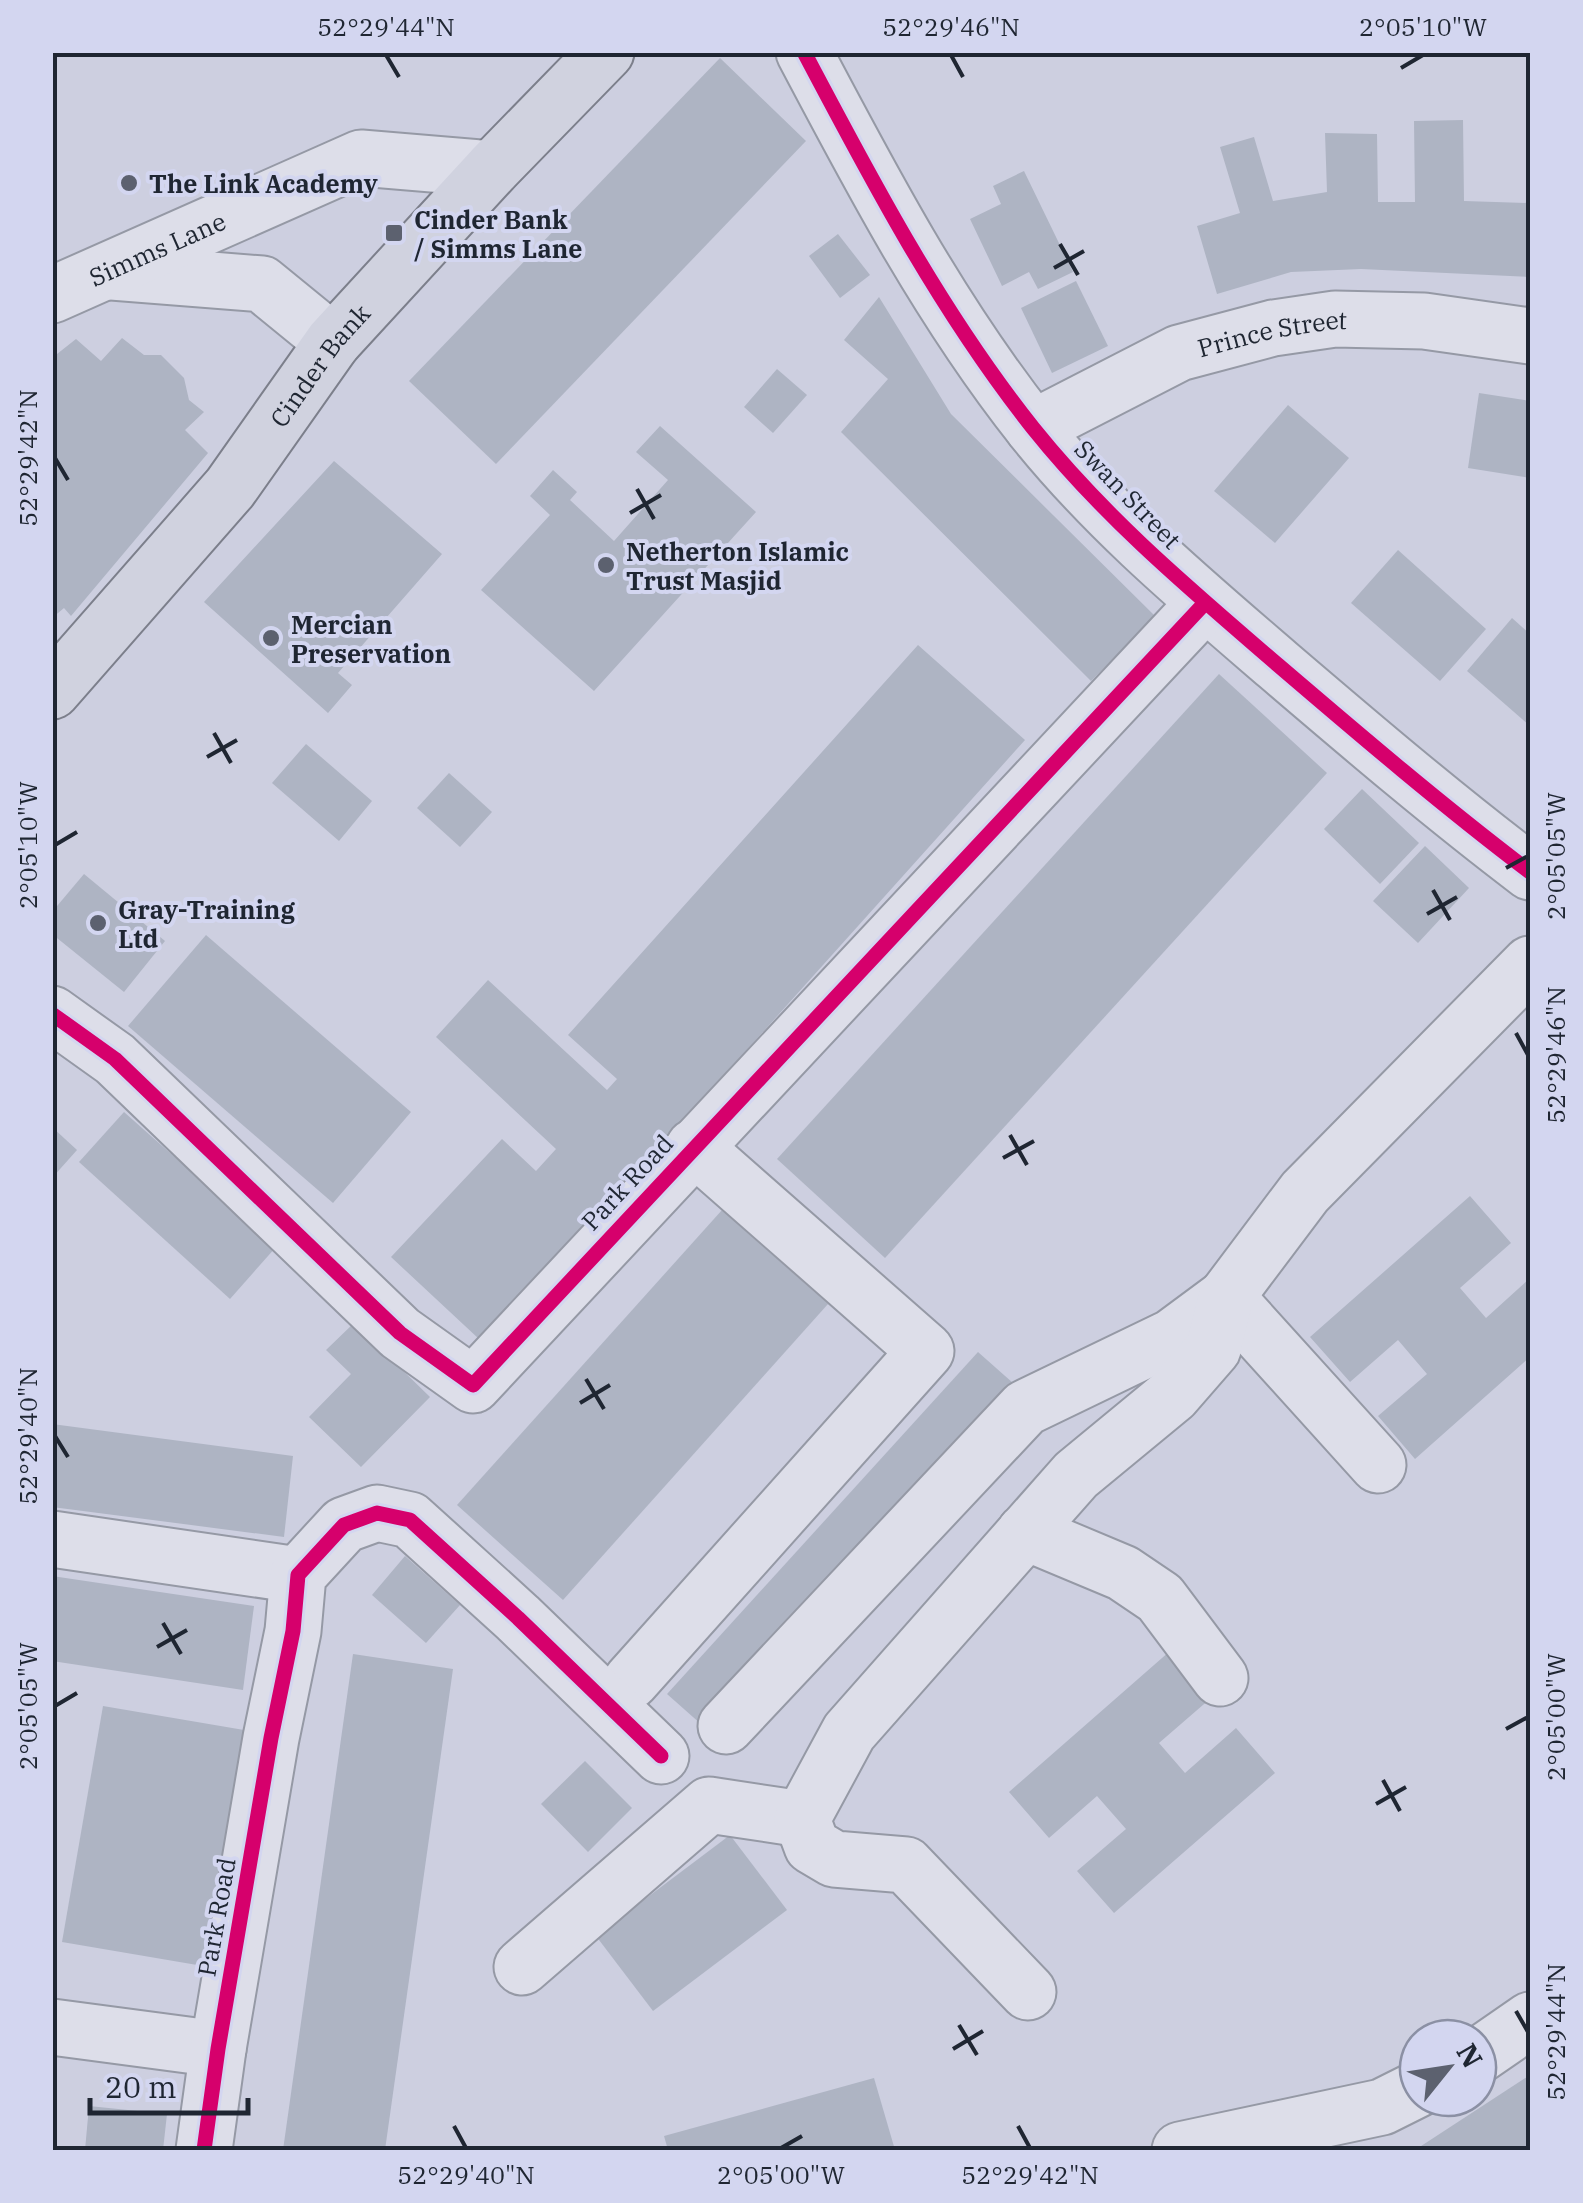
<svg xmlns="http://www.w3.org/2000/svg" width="1583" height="2203" font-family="'IBM Plex Serif',serif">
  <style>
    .building { fill: #aeb4c3 }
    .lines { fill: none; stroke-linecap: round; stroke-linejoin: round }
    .minor-casing { stroke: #9599a5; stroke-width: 59 }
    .major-casing { stroke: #7c7f8b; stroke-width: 59 }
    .minor { stroke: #dddee9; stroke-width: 55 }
    .major { stroke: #d0d2df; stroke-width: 55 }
    .cycleway-casing { stroke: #d3d6f0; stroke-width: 21 }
    .cycleway { stroke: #d6006c; stroke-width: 15 }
    .ticks { fill: none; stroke: #1f2632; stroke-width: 4 }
    .poi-dot { fill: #5c616f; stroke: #d3d6f0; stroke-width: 4 }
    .labels { text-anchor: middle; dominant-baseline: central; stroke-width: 8; stroke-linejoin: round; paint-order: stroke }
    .poi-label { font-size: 25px; font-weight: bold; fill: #1f2632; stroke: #d3d6f0; text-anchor: start }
    .street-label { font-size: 25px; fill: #1f2632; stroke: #d3d6f0 }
    .neatline { fill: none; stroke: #1f2632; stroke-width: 4 }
    .ticks-label { font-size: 25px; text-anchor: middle; fill: #1f2632 }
  </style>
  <rect width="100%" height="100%" fill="#cdcfe0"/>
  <g class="building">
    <path d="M720 58 806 141 496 464 409 381Z"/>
    <path d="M1463 120 1464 201 1530 203V277L1361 269 1291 272 1217 294 1197 226 1240 213 1220 147 1254 137 1273 201 1327 192 1325 133 1377 134 1378 202H1415L1414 121Z"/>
    <path d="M1024 171 1073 272 1038 289 1029 272 1002 286 970 219 1001 204 993 186Z"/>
    <path d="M838 234 870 275 840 298 809 256Z"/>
    <path d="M1076 281 1108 346 1052 373 1021 308Z"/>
    <path d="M879 297 951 414 1155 616 1091 681 841 432 888 379 844 340Z"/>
    <path d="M122 338 144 355H161L184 378 189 400 204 412 185 430 208 453 71 616 64 608 52 618V358L76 339 101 361Z"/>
    <path d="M777 369 807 395 773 433 744 407Z"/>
    <path d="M1479 393 1530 401V478L1468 468Z"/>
    <path d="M1288 405 1349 458 1275 543 1214 491Z"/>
    <path d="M660 426 756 512 594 691 481 590 550 515 530 496 553 470 577 492 570 500 614 541 668 480 636 452Z"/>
    <path d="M334 461 442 554 338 673 352 685 328 713 204 602Z"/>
    <path d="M1398 550 1486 629 1440 681 1351 603Z"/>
    <path d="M1512 618 1530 634V726L1467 671Z"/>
    <path d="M918 645 1025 740 674 1131 479 1339 391 1257 502 1139 536 1171 556 1149 436 1037 488 980 607 1090 617 1079 568 1035Z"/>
    <path d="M1219 674 1327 773 885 1258 777 1159Z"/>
    <path d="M306 744 372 801 339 841 272 783Z"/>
    <path d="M449 773 492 812 460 847 417 808Z"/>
    <path d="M1362 789 1419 843 1380 884 1324 829Z"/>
    <path d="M1425 846 1469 888 1418 943 1373 901Z"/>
    <path d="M84 874 165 941 124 992 52 934V912Z"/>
    <path d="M206 935 411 1112 333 1203 128 1026Z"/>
    <path d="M124 1112 276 1247 230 1299 79 1162Z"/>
    <path d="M52 1127 77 1150 52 1178Z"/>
    <path d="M1470 1196 1511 1243 1460 1288 1486 1318 1530 1278V1357L1415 1459 1378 1416 1427 1374 1398 1340 1350 1382 1310 1337Z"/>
    <path d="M722 1210 828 1304 563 1600 457 1505Z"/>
    <path d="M354 1323 430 1397 361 1467 309 1417 351 1374 326 1350Z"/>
    <path d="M978 1352 1013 1383 702 1725 667 1694Z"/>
    <path d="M52 1424 293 1456 284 1537 52 1507Z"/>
    <path d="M405 1556 460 1605 426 1643 372 1595Z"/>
    <path d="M52 1576 254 1606 243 1690 52 1661Z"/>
    <path d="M1170 1651 1211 1698 1159 1743 1185 1773 1236 1728 1275 1773 1114 1913 1077 1871 1126 1829 1097 1796 1049 1838 1009 1792Z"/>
    <path d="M353 1654 453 1669 385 2150H283Z"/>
    <path d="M103 1706 244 1730 203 1966 62 1942Z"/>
    <path d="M585 1761 632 1808 588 1852 541 1804Z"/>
    <path d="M730 1835 787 1910 653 2011 596 1936Z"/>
    <path d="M1530 2075V2150H1415Z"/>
    <path d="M874 2078 895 2150H668L664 2136Z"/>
    <path d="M89 2106 167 2114 163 2150H85Z"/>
  </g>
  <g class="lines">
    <g class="minor-casing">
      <g id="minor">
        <path d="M804 52C873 183 941 312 1033 428 1105 518 1191 590 1278 665 1361 736 1443 806 1530 872"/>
        <path d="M112 272 262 284 333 342"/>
        <path id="s1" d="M52 295 361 158 492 169"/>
        <path id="s2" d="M1033 428 1179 353 1273 328 1335 319 1424 321 1530 336"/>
        <path d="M52 1014 115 1059 400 1333 473 1385 1204 604"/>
        <path d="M1025 1532 1123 1573 1160 1598 1220 1678"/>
        <path d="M52 1539 298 1575"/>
        <path d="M631 1681 926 1351 694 1147"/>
        <path d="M726 1726 1025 1408 1172 1337 1226 1297 1378 1465"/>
        <path d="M522 1967 709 1805 802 1819"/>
        <path d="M1028 1992 906 1865 834 1859 812 1846 802 1819 849 1732 1076 1475 1173 1395 1213 1349 1226 1297 1305 1192 1530 964"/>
        <path d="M52 2027 218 2049"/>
        <path d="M1478 2056 1530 2020"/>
        <path d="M204 2150 218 2049 271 1738 293 1631 298 1575 344 1525 377 1513 410 1520 518 1618 661 1756"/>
        <path d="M1180 2150 1382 2107 1418 2089"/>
      </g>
    </g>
    <g class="major-casing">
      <g id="major">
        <path id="s3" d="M52 691 230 488 333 342 492 169 606 52"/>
      </g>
    </g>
    <use href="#minor" class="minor"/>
    <use href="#major" class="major"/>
    <g class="cycleway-casing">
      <g id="cycleway">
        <path d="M804 52C873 183 941 312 1033 428 1105 518 1191 590 1278 665 1361 736 1443 806 1530 872"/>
        <path d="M52 1014 115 1059 400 1333 473 1385 1204 604"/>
        <path d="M204 2150 218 2049 271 1738 293 1631 298 1575 344 1525 377 1513 410 1520 518 1618 661 1756"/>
      </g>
    </g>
    <use href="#cycleway" class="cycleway"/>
  </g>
  <path class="ticks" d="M386 55 399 77M951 55 963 77M1401 68 1423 55M1060 244 1078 275M1054 268 1084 251M55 458 68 480M637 489 654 519M630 513 661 495M214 733 231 763M207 757 237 740M55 845 77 832M1506 868 1528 856M1433 890 1450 920M1427 914 1457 897M1516 1033 1528 1055M1010 1135 1027 1165M1003 1158 1034 1141M586 1379 604 1409M580 1403 610 1385M55 1436 68 1457M163 1623 181 1654M157 1647 187 1630M55 1706 77 1693M1506 1729 1528 1717M1383 1780 1400 1811M1376 1804 1406 1787M1516 2011 1528 2032M959 2025 977 2055M953 2049 983 2031M454 2126 466 2148M1018 2126 1030 2148M781 2148 802 2136"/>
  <g class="poi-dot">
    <circle cx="129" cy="183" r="10"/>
    <rect x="384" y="223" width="20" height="20" rx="5"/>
    <circle cx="606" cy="565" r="10"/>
    <circle cx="271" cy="638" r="10"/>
    <circle cx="98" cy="923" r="10"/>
  </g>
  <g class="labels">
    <g class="poi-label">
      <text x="149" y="183">The Link Academy</text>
      <text x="414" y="219">Cinder Bank<tspan x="414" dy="29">/ Simms Lane</tspan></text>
      <text x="626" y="551">Netherton Islamic<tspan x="626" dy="29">Trust Masjid</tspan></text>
      <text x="291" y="624">Mercian<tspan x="291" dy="29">Preservation</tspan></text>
      <text x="118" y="909">Gray-Training<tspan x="118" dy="29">Ltd</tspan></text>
    </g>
    <g class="street-label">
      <text stroke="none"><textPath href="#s1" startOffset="115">Simms Lane</textPath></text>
      <text stroke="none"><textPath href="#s2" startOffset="260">Prince Street</textPath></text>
      <text stroke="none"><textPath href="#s3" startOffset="422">Cinder Bank</textPath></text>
      <text transform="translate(1128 494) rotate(46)">Swan Street</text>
      <text transform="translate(627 1182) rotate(-47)">Park Road</text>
      <text transform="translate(216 1917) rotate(-80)">Park Road</text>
    </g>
  </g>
  <rect width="1583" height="2203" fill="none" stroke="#d3d6f0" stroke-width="110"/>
  <g transform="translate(1448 2068) rotate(60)"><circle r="48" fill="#d3d6f0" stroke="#8b90a4" stroke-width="2.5"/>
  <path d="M0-8L18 38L0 25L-18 38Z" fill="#5c616f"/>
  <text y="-15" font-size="28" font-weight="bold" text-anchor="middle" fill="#1f2632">N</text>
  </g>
  <path d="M90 2098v15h158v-15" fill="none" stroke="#1f2632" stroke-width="5"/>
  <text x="105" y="2098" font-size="30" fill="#1f2632" stroke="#d3d6f0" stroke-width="8" paint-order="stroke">20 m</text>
  <rect x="55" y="55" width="1473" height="2093" class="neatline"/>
  <g class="ticks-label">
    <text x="386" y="36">52°29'44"N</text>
    <text x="951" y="36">52°29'46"N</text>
    <text x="1423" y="36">2°05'10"W</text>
    <text transform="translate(28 458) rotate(-90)" y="9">52°29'42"N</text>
    <text transform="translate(28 845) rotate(-90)" y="9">2°05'10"W</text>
    <text transform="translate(1556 856) rotate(-90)" y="9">2°05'05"W</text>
    <text transform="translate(1556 1055) rotate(-90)" y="9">52°29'46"N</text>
    <text transform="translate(28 1436) rotate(-90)" y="9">52°29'40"N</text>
    <text transform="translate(28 1706) rotate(-90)" y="9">2°05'05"W</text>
    <text transform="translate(1556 1717) rotate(-90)" y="9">2°05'00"W</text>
    <text transform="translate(1556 2032) rotate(-90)" y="9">52°29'44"N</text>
    <text x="466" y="2184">52°29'40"N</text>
    <text x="781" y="2184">2°05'00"W</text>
    <text x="1030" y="2184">52°29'42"N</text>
  </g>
</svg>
